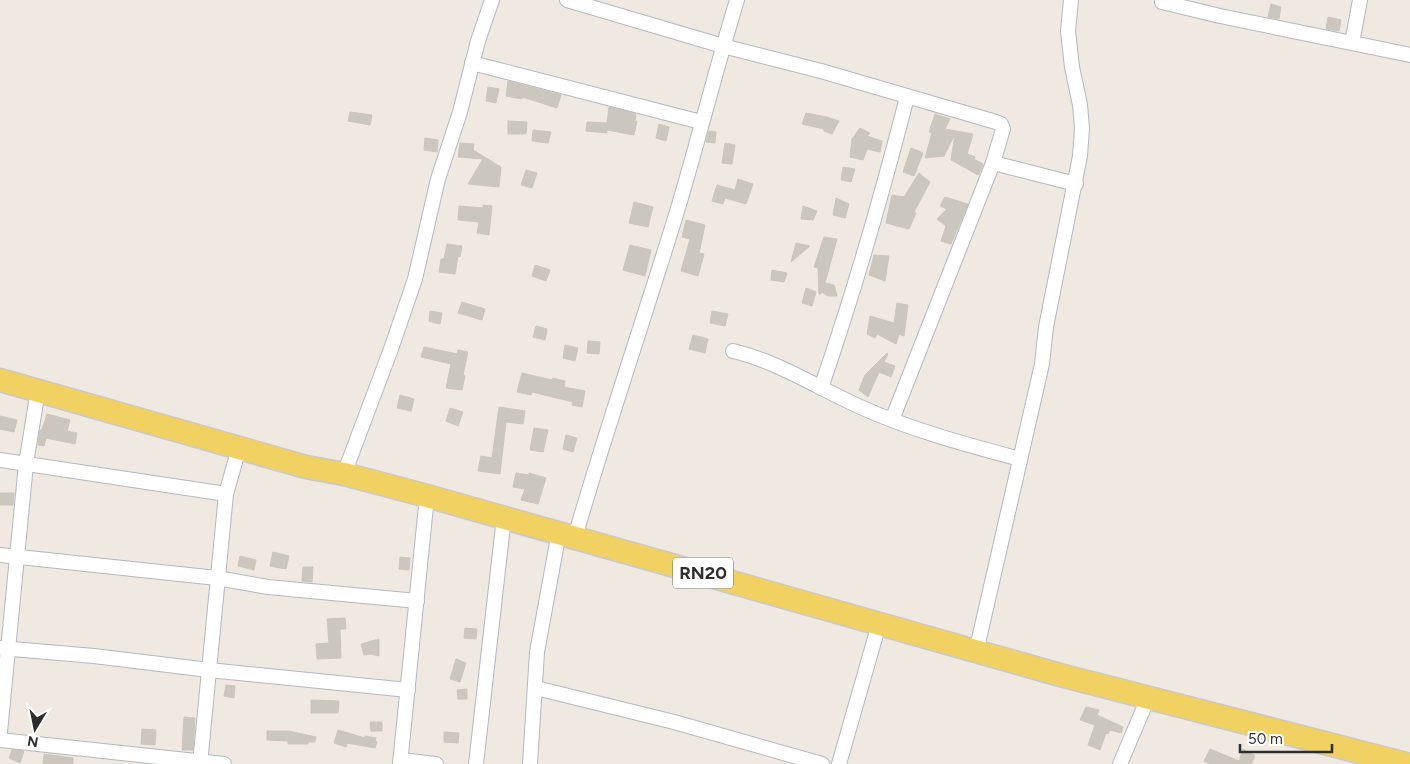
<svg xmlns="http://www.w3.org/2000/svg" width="1410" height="764" font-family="Figtree,sans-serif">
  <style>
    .building { fill: #cbc7bf; stroke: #cbc5ba }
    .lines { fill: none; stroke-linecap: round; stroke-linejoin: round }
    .minor-casing { stroke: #b4b7c1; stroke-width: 16 }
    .primary-casing { stroke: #c9c9c9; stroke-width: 25 }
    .minor { stroke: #fff; stroke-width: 14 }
    .primary { stroke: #f2d163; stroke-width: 22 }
    .labels { text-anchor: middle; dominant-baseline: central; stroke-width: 4.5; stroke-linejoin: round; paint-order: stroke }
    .shield { fill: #fff; stroke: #6d6d6d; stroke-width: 1 }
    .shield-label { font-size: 18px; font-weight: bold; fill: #2e2e2e }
  </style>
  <rect width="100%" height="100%" fill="#efe9e1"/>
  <g class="building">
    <path d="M1271 4 1281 7 1279 19 1268 17Z"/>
    <path d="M1328 17 1341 20 1339 31 1326 29Z"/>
    <path d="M508 81 561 95 557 108 522 97V99L506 96Z"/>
    <path d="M488 87 499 89 496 103 486 101Z"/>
    <path d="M609 107 636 114 635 121H637L634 135 607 130V133L586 131 587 122 607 123Z"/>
    <path d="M350 112 372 115 370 125 348 121Z"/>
    <path d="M806 113 827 117 839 121 832 134 824 131V129L802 124Z"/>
    <path d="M935 114 950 119 945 129 973 134 967 154 975 157 974 159 983 164 979 174 978 175 951 160 955 134 944 156 925 158 932 133 929 132Z"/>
    <path d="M508 121 527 122 526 134H508Z"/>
    <path d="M659 124 669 127 666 141 656 138Z"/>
    <path d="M860 128 870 133 867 136 882 141 880 152 867 149 863 160 850 157 852 139Z"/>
    <path d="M533 130 551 132 548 143 532 141Z"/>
    <path d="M709 131 716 132 715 143 706 142Z"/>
    <path d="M425 138 438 140 437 152 424 150Z"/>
    <path d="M460 143 474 144 473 150 501 167 499 187 468 184 483 159 458 157Z"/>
    <path d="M725 143 735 145 732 164 722 163Z"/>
    <path d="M911 148 923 153 914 176 903 172Z"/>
    <path d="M843 167 855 169 851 182 841 180Z"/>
    <path d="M526 170 537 173 532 188 521 185Z"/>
    <path d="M919 173 930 182 914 212 916 213 909 229 886 223 892 195 904 197Z"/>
    <path d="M738 179 753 184 746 204 725 198 723 204 712 201 717 185 735 190Z"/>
    <path d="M945 197 968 204 951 244 941 241 946 226 937 219 947 209 940 206Z"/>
    <path d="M836 198 849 204 845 218 833 215Z"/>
    <path d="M634 202 653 207 648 227 629 223Z"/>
    <path d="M483 205 492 206 489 235 477 233 479 222 458 220 459 206 483 208Z"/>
    <path d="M803 206 817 211 813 220 801 219Z"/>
    <path d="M686 220 705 225 699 253 704 254 698 276 681 271 690 239 682 237Z"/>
    <path d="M824 237 837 239 825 283 834 285 837 296H828L822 292 821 294H819L818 268 814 267Z"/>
    <path d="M796 243 810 246 791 262Z"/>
    <path d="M447 244 462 246 460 257 458 256 455 274 439 272 441 259H444Z"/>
    <path d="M630 245 651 250 645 276 623 270Z"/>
    <path d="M874 255 889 256 885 281 869 275Z"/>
    <path d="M535 265 550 270 546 281 532 276Z"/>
    <path d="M772 270 787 273 784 282 771 280Z"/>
    <path d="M806 288 816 292 812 306 802 303Z"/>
    <path d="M462 302 485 309 482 320 458 313Z"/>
    <path d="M897 303 908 305 904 336 899 334 896 344 877 334 875 338 867 334 870 316 894 323Z"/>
    <path d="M430 311 442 313 440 324 429 321Z"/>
    <path d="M712 311 728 314 725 326 710 323Z"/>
    <path d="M536 326 547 329 545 340 533 337Z"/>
    <path d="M693 335 708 339 705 353 689 349Z"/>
    <path d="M588 341 600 342 599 354 587 353Z"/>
    <path d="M565 345 578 348 575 361 563 358Z"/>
    <path d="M424 347 457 354 458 350 468 352 463 375 465 376 462 390 446 388 451 364 421 357Z"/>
    <path d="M887 353 888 354 884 362 895 366 891 377 879 372 868 397 859 390 865 375Z"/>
    <path d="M522 373 552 380 553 378 565 381 564 387 585 391 582 407 572 405 573 402 532 392 531 395 517 392Z"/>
    <path d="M400 395 414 399 411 411 397 408Z"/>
    <path d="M499 407 525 411 523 424 506 422 500 474 478 471 481 456 492 458Z"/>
    <path d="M450 408 463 412 458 426 446 421Z"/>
    <path d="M47 414 70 420 67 431 77 433 75 444 46 438 44 446 38 445 40 430H42Z"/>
    <path d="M0 416 17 420 14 432 0 429Z"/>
    <path d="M534 428 548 430 543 452 530 450Z"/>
    <path d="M566 435 577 438 573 452 563 449Z"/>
    <path d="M516 473 529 475V473L546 478 538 504 521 500 525 489 513 487Z"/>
    <path d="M0 493H14L13 505H0Z"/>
    <path d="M273 552 289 556 286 569 270 566Z"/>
    <path d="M240 556 256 560 254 570 238 566Z"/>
    <path d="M400 557 410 558 409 570 399 569Z"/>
    <path d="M303 567H313L312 582 302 581Z"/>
    <path d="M345 618 346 629H340L341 658 317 659 316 644 329 643 327 619Z"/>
    <path d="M465 628 477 629 476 639 464 638Z"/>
    <path d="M379 639V656L371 654 364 655 361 644Z"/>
    <path d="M456 659 466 663 460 682 450 679Z"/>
    <path d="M226 685 235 686 234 698 224 696Z"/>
    <path d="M467 689V699H458L457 690Z"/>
    <path d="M311 700 339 701 338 713H311Z"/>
    <path d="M1086 707 1099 710 1097 715 1123 727 1121 733 1110 730 1108 734 1106 733 1100 750 1088 745 1095 725 1080 720Z"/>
    <path d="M184 717 195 718 193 750H182Z"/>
    <path d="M370 722H382V731H371Z"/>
    <path d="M142 729 156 730 155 745 141 744Z"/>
    <path d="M338 730 365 738V736L376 738 375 741 377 742 375 748 347 743 346 747 334 743Z"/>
    <path d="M267 731H289L316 737 315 742H308V744H288V741L267 740Z"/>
    <path d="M444 732 459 733 458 743 444 742Z"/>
    <path d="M1210 749 1239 761 1243 749 1255 756 1251 764H1210L1204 761Z"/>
    <path d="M12 750 24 751 20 763 9 758Z"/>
    <path d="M44 754 73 758V764H43Z"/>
  </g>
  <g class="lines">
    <g class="minor-casing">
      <g id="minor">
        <path d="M567 0 723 46 821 71 996 122 1001 124 1003 129 993 163 1076 184"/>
        <path d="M1162 2 1220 16 1410 55"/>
        <path d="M1352 43 1360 0"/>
        <path d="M472 63 701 122"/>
        <path d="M733 351C780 362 821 390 865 409 915 431 968 445 1020 459"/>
        <path d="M821 388C854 292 882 195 907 97"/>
        <path d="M892 420 993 163"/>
        <path d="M0 460 226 494"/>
        <path d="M344 474 391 349 415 279 438 179 460 112 478 41 492 0"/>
        <path d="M575 537C606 430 642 325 675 218 697 146 715 72 737 0"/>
        <path d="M0 555 217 578 268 587 417 601"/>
        <path d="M0 648 94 656 209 670 408 690"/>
        <path d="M976 652 1042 364 1046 327 1080 156 1082 128 1080 105 1072 67 1068 31 1071 0"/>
        <path d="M536 688 674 722 822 764"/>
        <path d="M0 732 26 464 38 390"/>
        <path d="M0 740 224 764"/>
        <path d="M401 760 436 764"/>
        <path d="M200 764 226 494 239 448"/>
        <path d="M400 764 427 496"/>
        <path d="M476 764 504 517"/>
        <path d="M530 764 537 652 559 532"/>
        <path d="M839 764 879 624"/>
        <path d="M1120 764 1148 698"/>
      </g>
    </g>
    <g class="primary-casing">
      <path id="primary" d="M0 380 306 467 344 474 427 496 1060 675 1406 764"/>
    </g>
    <use href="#minor" class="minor"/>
    <use href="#primary" class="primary"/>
  </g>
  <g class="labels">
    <rect class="shield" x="673" y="557.5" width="60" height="31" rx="4"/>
    <g class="shield-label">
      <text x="703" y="573">RN20</text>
    </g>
  </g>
  <g transform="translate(35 729) rotate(190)" stroke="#ffffff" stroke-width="4" paint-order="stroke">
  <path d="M0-4L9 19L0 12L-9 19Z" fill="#2e2e2e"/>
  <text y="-8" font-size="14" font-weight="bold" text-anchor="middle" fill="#2e2e2e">N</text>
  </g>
  <path d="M1240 744v8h92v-8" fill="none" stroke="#2e2e2e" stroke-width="2.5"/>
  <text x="1248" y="744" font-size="15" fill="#2e2e2e" stroke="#ffffff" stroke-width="4" paint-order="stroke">50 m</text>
</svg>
